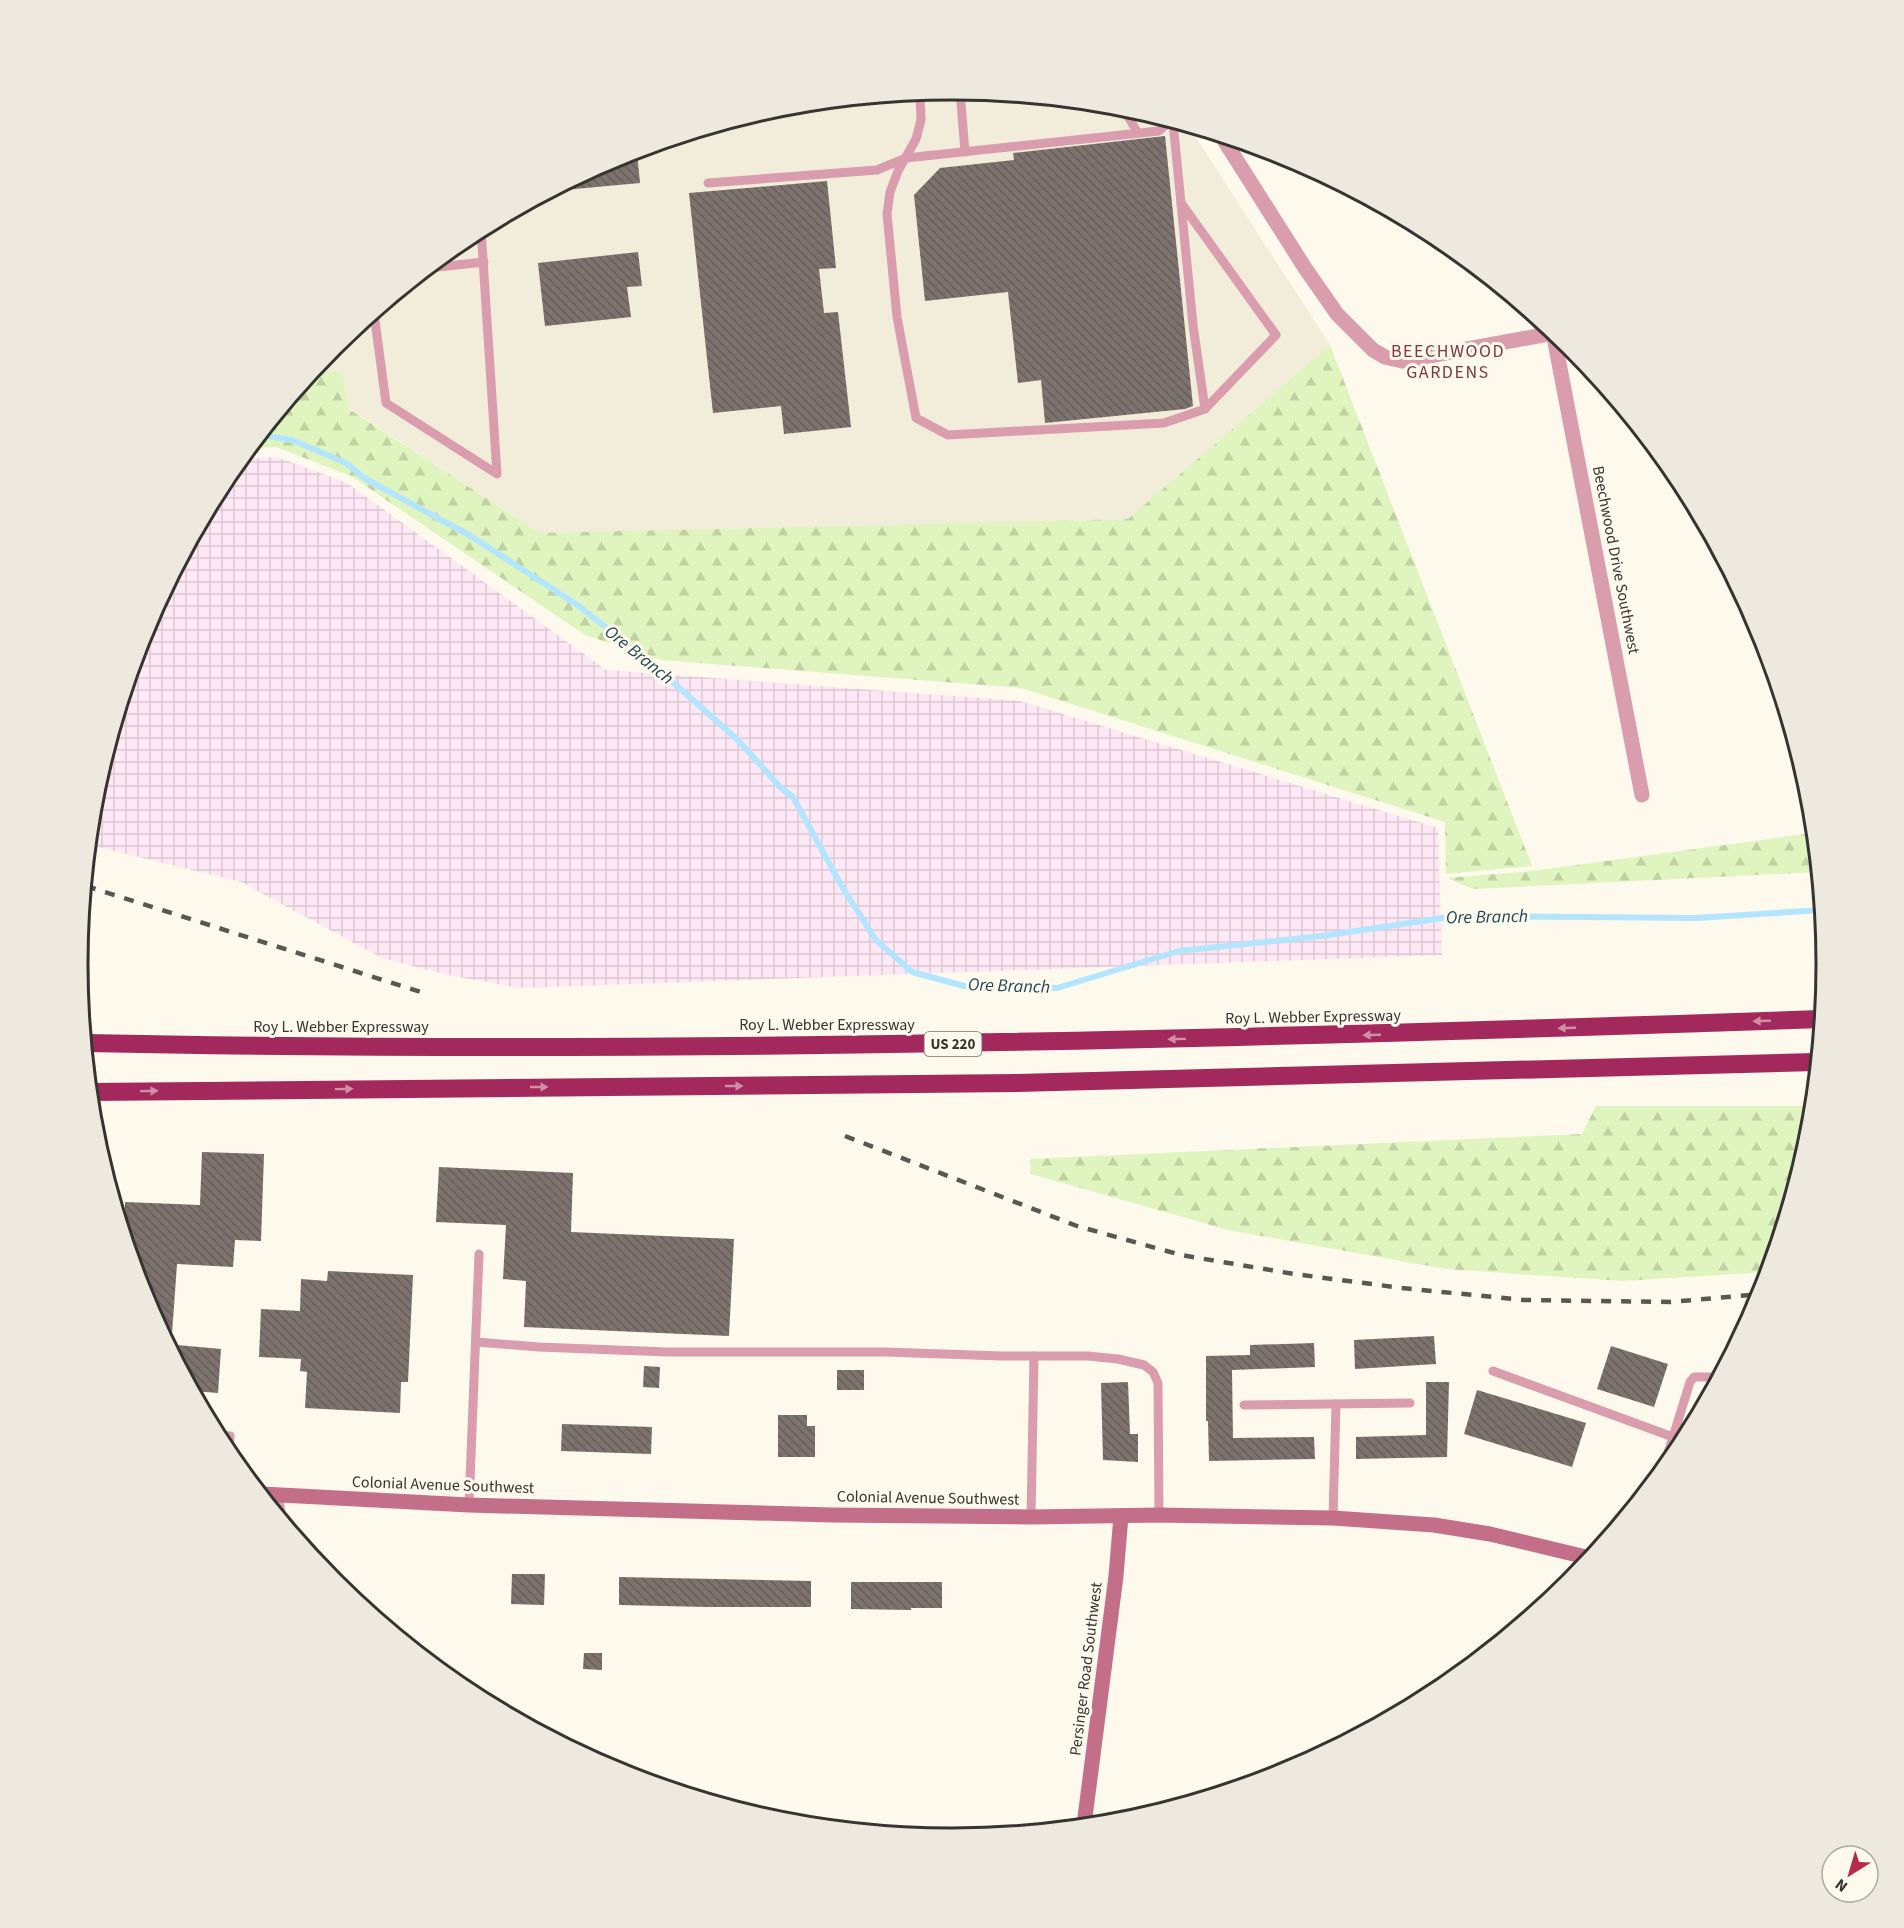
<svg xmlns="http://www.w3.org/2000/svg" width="1904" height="1928" font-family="'Source Sans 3',sans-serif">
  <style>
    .built { fill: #f2ecda }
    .industrial { fill: url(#industrial-grid) }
    .forest { fill: url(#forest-firs) }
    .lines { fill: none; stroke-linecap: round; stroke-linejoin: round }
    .stream { stroke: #b3e6fe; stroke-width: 6 }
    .building { fill: url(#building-back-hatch) }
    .lane { stroke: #d99dae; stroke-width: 9 }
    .street { stroke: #d99dae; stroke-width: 15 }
    .secondary { stroke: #c46f8a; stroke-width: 15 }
    .highway { stroke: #a3285b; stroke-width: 18 }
    .rail { stroke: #595751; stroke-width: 4.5; stroke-dasharray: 10 10; stroke-linecap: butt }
    .oneway { fill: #d090a4 }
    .labels { text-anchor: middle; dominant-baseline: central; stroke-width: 6; stroke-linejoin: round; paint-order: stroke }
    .shield { fill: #fdf9ed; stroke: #726f69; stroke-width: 1.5 }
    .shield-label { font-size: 15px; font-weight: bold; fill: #363430 }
    .street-label { font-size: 16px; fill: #363430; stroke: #fdf9ed }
    .neighbourhood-label { font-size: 18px; letter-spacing: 1.5px; fill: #7f3743; stroke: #fdf9ed }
    .water-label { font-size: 18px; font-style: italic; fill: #1e4657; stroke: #fdf9ed }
    .rim { fill: none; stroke: #363430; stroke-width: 3 }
  </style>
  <defs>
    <pattern id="industrial-grid" width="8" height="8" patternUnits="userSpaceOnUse" patternTransform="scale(1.5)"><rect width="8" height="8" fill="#ffe8f5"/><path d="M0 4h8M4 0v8" fill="none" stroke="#dbc8d2"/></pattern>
    <pattern id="forest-firs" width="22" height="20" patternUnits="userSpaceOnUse" patternTransform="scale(1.5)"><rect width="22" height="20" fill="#dff4bf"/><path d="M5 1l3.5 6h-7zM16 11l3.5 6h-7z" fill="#c0d2a4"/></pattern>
    <pattern id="building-back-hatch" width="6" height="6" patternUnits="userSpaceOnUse" patternTransform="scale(1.5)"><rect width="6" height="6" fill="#7d726d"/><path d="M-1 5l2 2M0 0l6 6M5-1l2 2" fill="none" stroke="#675e5a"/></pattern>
  </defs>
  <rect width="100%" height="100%" fill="#fdf9ed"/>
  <path class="built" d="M952 90 1123 107 1189 127 1330 345 1129 519 540 533 349 408 311 374 334 346 467 237 618 156 782 107Z"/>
  <path class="industrial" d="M277 457 347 483 606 670 1020 701 1438 828 1442 955 519 988 448 975 382 958 241 882 90 845 95 793 145 629 225 478 241 459Z"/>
  <g class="forest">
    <path d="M1330 345 1532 866 1446 874 1445 822 1021 688 661 660 585 635 351 476 276 447 250 448 311 374 342 371 349 409 540 533 1128 519Z"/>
    <path d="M1813 833 1817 872 1473 889 1447 878 1532 871Z"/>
    <path d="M1596 1106H1812L1809 1135 1767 1272 1622 1281 1446 1269 1228 1230 1031 1174 1030 1159 1582 1134Z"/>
  </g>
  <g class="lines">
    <path class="stream" d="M261 435 292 440 346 463 364 478 469 535 576 604 649 661 738 740 780 787 793 797 841 885 876 940 912 972 964 986 1057 988 1179 951 1322 936 1456 916 1697 918 1821 910"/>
  </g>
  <g class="building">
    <path d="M1165 136 1193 406 1185 409 1045 423 1041 380 1018 383 1008 292 925 301 914 195 940 168 1014 160 1013 153Z"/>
    <path d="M637 153 640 183 553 191 618 156Z"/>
    <path d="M827 181 836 268 819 269 824 313 838 312 851 427 784 434 781 406 713 413 689 193Z"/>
    <path d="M638 252 642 286 627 287 631 317 545 326 538 263Z"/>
    <path d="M202 1152 264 1154 261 1241 235 1240 233 1267 177 1264 171 1348 144 1298 124 1231 125 1202 200 1205Z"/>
    <path d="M439 1167 573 1173 571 1232 734 1239 729 1336 524 1327 526 1281 503 1279 506 1225 436 1222Z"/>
    <path d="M328 1271 413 1275 408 1382H401L400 1413 305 1408 307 1372 300 1371 301 1359 259 1357 261 1309 300 1311 301 1279 327 1281Z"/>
    <path d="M1434 1336 1436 1364 1355 1369 1354 1340Z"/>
    <path d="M1314 1343 1315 1367 1232 1370 1233 1438 1314 1437 1315 1459 1209 1461 1208 1421H1206V1356L1250 1355V1345Z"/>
    <path d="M177 1345 221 1349 218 1393 194 1391 176 1358Z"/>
    <path d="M1611 1346 1668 1364 1654 1407 1597 1389Z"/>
    <path d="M644 1366 660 1367 659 1388 643 1387Z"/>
    <rect x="837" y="1370" width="27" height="20"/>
    <path d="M1128 1382 1130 1434H1138V1462L1103 1460 1101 1383Z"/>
    <path d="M1426 1382H1449L1447 1457 1356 1459V1437L1426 1435Z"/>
    <path d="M1477 1390 1586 1423 1572 1467 1464 1434Z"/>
    <path d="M778 1415H807V1426H815V1457H778Z"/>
    <path d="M562 1424 652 1427 651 1454 561 1451Z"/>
    <path d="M512 1574H545L544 1605 511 1604Z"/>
    <path d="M619 1577 811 1581V1607H706L619 1605Z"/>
    <path d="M851 1582H942V1608H911V1610L851 1609Z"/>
    <path d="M584 1653H602V1670L583 1669Z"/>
  </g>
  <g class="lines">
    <g class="lane">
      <path d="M960 91 965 152"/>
      <path d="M920 93 921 120 916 139 898 171 890 192 887 214 897 317 916 418 948 435 1164 423 1205 409 1276 335 1181 203"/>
      <path d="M1122 107 1138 133"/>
      <path d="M1173 122 1193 325 1205 409"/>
      <path d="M708 183 877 170 906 158 1159 131 1170 121"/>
      <path d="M429 268 484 262"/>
      <path d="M374 313 386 403 497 474 481 229"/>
      <path d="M476 1342 539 1347 668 1352H885L1001 1356H1088L1118 1359 1144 1365 1153 1372 1158 1383 1159 1515"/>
      <path d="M1493 1371 1673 1437"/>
      <path d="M1244 1405 1410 1403"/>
      <path d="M218 1435 230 1436 229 1455"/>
      <path d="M1663 1469 1690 1382 1694 1377H1718"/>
      <path d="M279 1495 281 1517"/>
      <path d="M469 1505 479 1254"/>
      <path d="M1031 1517 1034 1356"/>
      <path d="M1333 1518 1336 1404"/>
    </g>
    <g class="street">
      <path d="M1222 137 1305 268 1337 314 1373 350 1385 357 1402 361 1554 333"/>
      <path d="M1553 332 1642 795"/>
    </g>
    <g class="secondary">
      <path d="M262 1494 469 1505 832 1515 1031 1517 1159 1515 1333 1518 1434 1525 1490 1534 1590 1558"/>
      <path d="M1084 1825 1116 1576 1121 1516"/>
    </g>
    <g class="highway">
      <path d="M86 1043C664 1055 1243 1039 1821 1019"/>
      <path d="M91 1092 1017 1083 1816 1062"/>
    </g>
    <g class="rail">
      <path d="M86 886 424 993"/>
      <path d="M845 1136 1077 1226 1181 1255 1294 1274 1402 1288 1524 1300 1671 1302 1761 1294"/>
    </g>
  </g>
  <defs><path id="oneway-solid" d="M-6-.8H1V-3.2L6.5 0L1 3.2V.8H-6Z" transform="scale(1.5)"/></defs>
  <g class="oneway">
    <use href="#oneway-solid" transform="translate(1762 1021) rotate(178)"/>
    <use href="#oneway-solid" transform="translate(1567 1028) rotate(178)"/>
    <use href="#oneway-solid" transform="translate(1372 1035) rotate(178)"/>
    <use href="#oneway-solid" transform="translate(1177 1039) rotate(179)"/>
    <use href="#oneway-solid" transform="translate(734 1086)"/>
    <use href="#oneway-solid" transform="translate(539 1087)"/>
    <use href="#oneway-solid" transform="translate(344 1089) rotate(-1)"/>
    <use href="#oneway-solid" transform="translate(149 1091) rotate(-1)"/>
  </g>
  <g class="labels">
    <rect class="shield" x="924.5" y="1032" width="57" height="24" rx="4.5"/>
    <g class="shield-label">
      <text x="953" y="1044">US 220</text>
    </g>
    <g class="street-label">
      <text transform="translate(1616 560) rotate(79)">Beechwood Drive Southwest</text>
      <text transform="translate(1313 1017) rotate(-1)">Roy L. Webber Expressway</text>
      <text x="827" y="1025">Roy L. Webber Expressway</text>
      <text x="341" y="1027">Roy L. Webber Expressway</text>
      <text transform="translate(443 1485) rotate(2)">Colonial Avenue Southwest</text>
      <text transform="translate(928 1498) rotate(1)">Colonial Avenue Southwest</text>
      <text transform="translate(1086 1669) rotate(-83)">Persinger Road Southwest</text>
    </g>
    <g class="neighbourhood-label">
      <text x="1448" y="351">BEECHWOOD<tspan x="1448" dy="21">GARDENS</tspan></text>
    </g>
    <g class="water-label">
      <text transform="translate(639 655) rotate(39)">Ore Branch</text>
      <text transform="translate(1487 917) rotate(-1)">Ore Branch</text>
      <text transform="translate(1009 986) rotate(2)">Ore Branch</text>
    </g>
  </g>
  <path d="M0 0H1904V1928H0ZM88 964a864 864 0 1 1 1728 0a864 864 0 1 1-1728 0Z" fill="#ede9de" fill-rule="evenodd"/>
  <path class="rim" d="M88 964a864 864 0 1 1 1728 0a864 864 0 1 1-1728 0Z"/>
  <g transform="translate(1850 1874) rotate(217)"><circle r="28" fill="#fdf9ed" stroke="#adaaa1" stroke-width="1.5"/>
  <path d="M0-4.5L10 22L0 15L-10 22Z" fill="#b9284d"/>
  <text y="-9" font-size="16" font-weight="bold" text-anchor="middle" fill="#363430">N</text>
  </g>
</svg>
